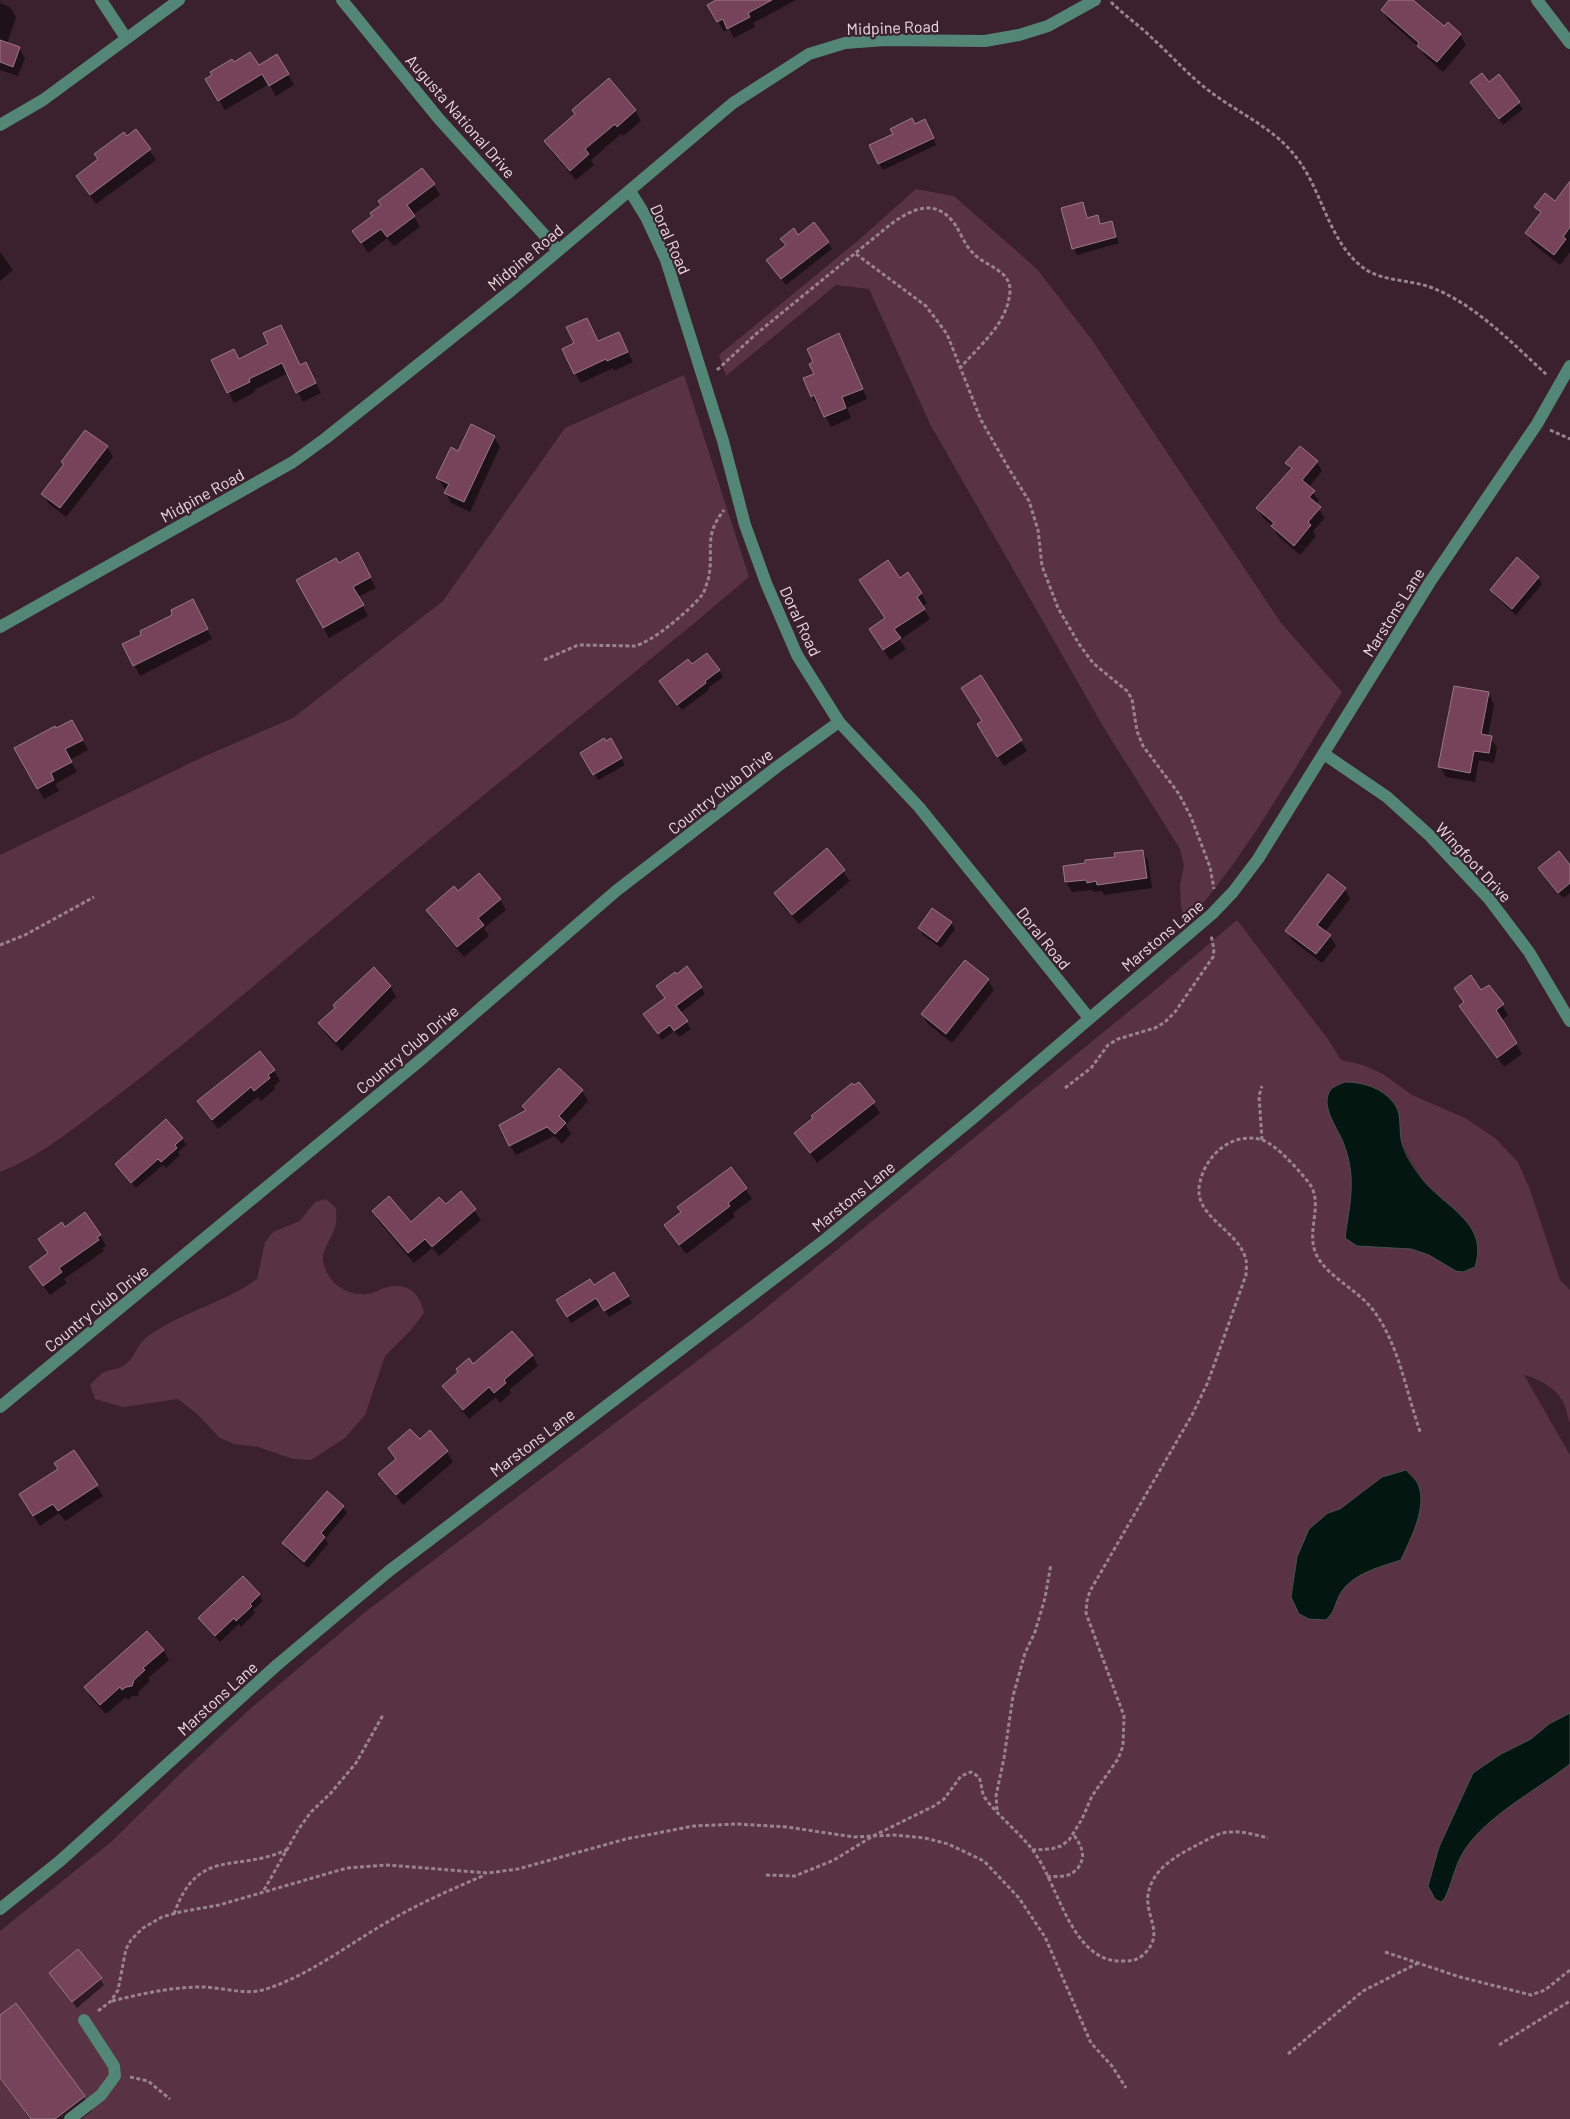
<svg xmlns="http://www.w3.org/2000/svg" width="1570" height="2119" font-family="Barlow,sans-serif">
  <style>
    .green { fill: #593244; fill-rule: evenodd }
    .water { fill: #031610; stroke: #49514f }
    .shadow { fill: #0007 }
    .building { fill: #76435b; stroke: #997987 }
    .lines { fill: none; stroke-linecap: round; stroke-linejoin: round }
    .path { stroke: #99838c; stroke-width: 3; stroke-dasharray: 4 2.5; stroke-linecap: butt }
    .minor { stroke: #538675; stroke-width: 12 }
    .labels { text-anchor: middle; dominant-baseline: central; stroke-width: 4.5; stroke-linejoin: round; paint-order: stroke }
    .street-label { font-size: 16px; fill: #eddbe2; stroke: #3b212d }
  </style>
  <rect width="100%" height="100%" fill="#3b212d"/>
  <g class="green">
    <path d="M916 189 954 196 1037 269 1092 340 1281 623 1342 692C1293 770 1248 854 1186 923L1181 906 1180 885 1184 865 1180 849 1104 728 930 424 869 289 836 285 726 376 719 355 861 238Z"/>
    <path d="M684 375 749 577C610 695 465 808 325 926 254 986 183 1046 109 1102 74 1128 41 1156 0 1172V855L205 756 293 718 443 601 565 428Z"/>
    <path d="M1237 920 1330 1042 1341 1060 1363 1065 1383 1074 1412 1095 1465 1118 1495 1138 1518 1162 1529 1187 1560 1280 1570 1290V1423C1567 1417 1567 1410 1564 1404 1558 1389 1538 1378 1524 1375L1570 1455V2119H0V1931L111 1842 180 1774 249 1710 364 1613 750 1321 1155 990ZM1354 1082 1398 1112 1401 1140 1407 1154 1425 1184 1454 1209 1475 1267 1464 1272Z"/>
    <path d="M326 1199 336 1208C336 1213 337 1219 336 1224 334 1235 322 1249 323 1260 326 1281 344 1296 367 1294 371 1294 377 1291 381 1289 404 1281 419 1289 424 1313L410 1331 385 1356 365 1415 345 1438 311 1460 293 1459 258 1447 234 1444 220 1438 197 1414 178 1399 123 1407 95 1399 90 1385C94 1382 97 1377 101 1374 108 1369 119 1370 126 1364 135 1357 138 1343 147 1337 180 1312 223 1304 257 1279L265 1242 273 1232 300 1221 315 1202Z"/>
  </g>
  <g class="water">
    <path d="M1345 1082C1363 1082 1382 1088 1393 1102 1402 1112 1399 1126 1401 1139 1403 1151 1412 1166 1420 1176 1442 1207 1490 1221 1475 1267L1463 1272 1456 1271 1429 1255 1411 1249 1357 1246 1345 1238C1350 1202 1357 1177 1343 1142 1338 1129 1323 1110 1328 1095 1330 1087 1338 1085 1345 1082Z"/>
    <path d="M1406 1470C1409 1474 1416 1479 1418 1484 1428 1508 1410 1539 1401 1560 1380 1567 1350 1574 1339 1596 1334 1607 1335 1611 1326 1620L1309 1619 1299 1614 1291 1597 1297 1557 1309 1529 1328 1513 1340 1509 1382 1477Z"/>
    <path d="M1570 1713V1764C1536 1791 1487 1815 1464 1851 1455 1865 1452 1883 1445 1898L1441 1902 1435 1899 1428 1886 1439 1847 1473 1773 1501 1754 1531 1739 1549 1724Z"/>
  </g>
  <g class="shadow">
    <path d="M719 0H796L753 23 755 27 734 38 729 29 724 32 709 5Z"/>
    <path d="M1391 0H1411L1444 28 1448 24 1460 35 1466 45 1443 72 1425 56 1420 48 1388 20 1382 10Z"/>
    <path d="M0 3 10 7 16 17 7 44 19 48 25 58 18 76 0 70Z"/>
    <path d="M277 56 294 85 276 96 269 84 225 110 207 80 233 63 258 67Z"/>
    <path d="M1498 76 1523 109 1503 125 1471 83 1489 84Z"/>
    <path d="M635 110 641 121 623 136 621 134 591 160 594 165 576 180 551 151 546 141Z"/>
    <path d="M928 128 936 145 883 170 879 163Z"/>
    <path d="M136 131 156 160 96 204 77 177Z"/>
    <path d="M1570 183V252L1560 265 1532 243 1527 233 1541 215 1536 207 1555 203Z"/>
    <path d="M434 185 440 195 413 215 420 227 394 246 387 238 368 253 354 231Z"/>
    <path d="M1082 204 1088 219 1097 216 1101 225 1111 222 1119 243 1077 255 1074 248Z"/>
    <path d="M798 236 828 243 832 249 786 285 772 267 786 246 782 239Z"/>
    <path d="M0 252 13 270 0 281Z"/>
    <path d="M599 343 624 344 633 362 614 371 613 368 581 383 575 373Z"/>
    <path d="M270 345 300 366 306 364 321 393 303 402 288 373 254 390 255 392 234 403 213 360H239Z"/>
    <path d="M844 345 867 399 847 408 851 418 831 427 820 405 818 406 812 396Z"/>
    <path d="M494 437 500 447 470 512 451 503 446 493 447 490 444 488 438 478 459 452Z"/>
    <path d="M107 447 113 457 66 517 49 504 43 494 65 465 63 462Z"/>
    <path d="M1317 462 1322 471 1309 487 1319 501 1316 505 1325 518 1313 531 1316 536 1300 555 1278 536 1273 526 1263 518 1258 509 1291 470 1287 463Z"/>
    <path d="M357 554 376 588 358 597 368 616 329 638 297 580 338 565Z"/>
    <path d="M1538 578 1542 584 1516 615 1496 597 1492 591Z"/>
    <path d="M900 579 921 593 927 603 922 607 930 619 900 640 906 649 890 660 877 640Z"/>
    <path d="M198 611 212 639 140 676 124 645Z"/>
    <path d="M691 666 719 670 723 677 708 688 709 690 682 710 665 687Z"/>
    <path d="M980 677 1027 751 1004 766 984 735Z"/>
    <path d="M1488 693 1494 704 1488 737 1491 738 1497 748 1494 763 1479 760 1475 782 1446 777 1440 766Z"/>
    <path d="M56 730 78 732 88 750 70 760 77 772 55 784 59 791 44 799 16 748Z"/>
    <path d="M610 740 625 765 598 780 582 753Z"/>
    <path d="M827 850 850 881 799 924 781 904 776 894Z"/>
    <path d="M1143 851 1148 861 1152 888 1104 895 1102 891 1094 892 1092 890 1072 892 1066 882 1117 858Z"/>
    <path d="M1570 866V893L1563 898 1544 875Z"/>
    <path d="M1345 889 1350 899 1325 932 1330 936 1336 946 1322 963 1293 941 1287 931Z"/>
    <path d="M458 892 500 900 506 910 484 928 489 936 464 957 433 920 427 910Z"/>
    <path d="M951 923 955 929 941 948 923 935 919 928Z"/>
    <path d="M988 980 994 990 952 1043 928 1024 922 1014Z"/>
    <path d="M390 986 396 997 342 1051 326 1034 320 1023Z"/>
    <path d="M658 987H701L705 994 680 1013 691 1029 679 1037 674 1031 662 1040 644 1015 665 999Z"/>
    <path d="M1455 988 1481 992 1502 1005 1508 1015 1501 1021 1522 1054 1504 1067 1466 1016 1461 1006 1465 1003Z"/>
    <path d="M274 1070 280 1081 274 1086 275 1089 261 1101 258 1097 218 1129 198 1102Z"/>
    <path d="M859 1083 880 1113 817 1163 796 1133Z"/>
    <path d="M582 1091 588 1101 566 1125 571 1134 562 1144 554 1136 516 1155 510 1145 527 1111 524 1106Z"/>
    <path d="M182 1138 186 1145 178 1152 180 1155 166 1168 163 1165 136 1188 116 1165Z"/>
    <path d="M731 1168 752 1199 733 1213 735 1217 686 1254 672 1235 682 1213Z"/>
    <path d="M461 1193 481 1220 439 1256 432 1248 414 1263 379 1222 373 1211 411 1223 445 1206Z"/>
    <path d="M65 1229 100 1235 106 1246 102 1248 104 1251 64 1279 67 1283 50 1295 37 1277 49 1254 40 1239Z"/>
    <path d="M614 1274 632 1303 609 1317 601 1304 571 1323 558 1300 594 1287Z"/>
    <path d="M532 1355 538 1366 509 1390 511 1393 500 1403 496 1397 469 1419 450 1396 444 1386Z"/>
    <path d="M419 1441 447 1452 453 1462 403 1505 380 1474 396 1460 389 1448Z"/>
    <path d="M74 1451 103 1496 65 1521 59 1513 40 1526 26 1504Z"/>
    <path d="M343 1507 347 1513 325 1539 328 1544 308 1568 287 1550 283 1543Z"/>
    <path d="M259 1595 263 1601 253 1610 255 1613 241 1627 239 1624 220 1642 200 1618Z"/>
    <path d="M163 1650 169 1660 148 1678 150 1681 139 1691 138 1696H132L128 1700 126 1697 106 1714 91 1698 86 1687Z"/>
    <path d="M54 1979H100L104 1985 77 2008Z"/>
    <path d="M16 2005 84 2097 92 2111 81 2119H30L0 2079V2017Z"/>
  </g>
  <g class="building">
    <path d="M716 0H772L748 13 750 17 727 29 723 19 717 22 707 5Z"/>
    <path d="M1389 0H1413L1444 26 1448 22 1461 34 1437 62 1417 46 1419 43 1381 10Z"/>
    <path d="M0 40 20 47 13 67 0 62Z"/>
    <path d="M250 52 259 65 277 54 289 74 269 86 262 74 218 101 205 79 212 75 210 72 232 59 234 62Z"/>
    <path d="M1482 73 1489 82 1499 74 1520 102 1499 119 1470 82Z"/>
    <path d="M609 78 636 110 617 127 615 124 585 149 589 154 570 171 544 141 575 114 572 110Z"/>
    <path d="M912 118 915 124 925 119 934 138 878 164 869 145 893 134 890 129Z"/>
    <path d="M136 129 151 149 90 195 76 176 98 159 94 154 124 132 127 136Z"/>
    <path d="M422 168 435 184 407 205 415 216 387 237 381 229 361 243 352 231 372 216 370 213 381 205 378 201Z"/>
    <path d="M1570 181V227L1563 237 1566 239 1554 255 1525 233 1541 212 1534 207 1545 193 1555 201Z"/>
    <path d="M1083 202 1087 218 1098 215 1100 224 1112 221 1116 237 1072 249 1061 208Z"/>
    <path d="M814 222 829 242 781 279 766 260 786 245 780 239 794 228 798 235Z"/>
    <path d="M587 318 598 341 619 332 628 352 607 361 606 359 574 374 562 349 574 343 566 327Z"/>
    <path d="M281 325 300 365 306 362 316 383 296 393 282 363 249 379 250 382 227 393 211 360 234 349 239 359 268 344 263 333Z"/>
    <path d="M839 333 863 389 842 397 846 408 824 417 814 395 811 397 803 378 814 374 809 364 813 362 807 349Z"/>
    <path d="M471 424 495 436 464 502 444 493 449 484 436 478 451 447 458 451Z"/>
    <path d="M85 430 108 446 60 508 41 494 64 464 61 462Z"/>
    <path d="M1300 446 1318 461 1302 480 1315 491 1309 497 1321 507 1308 522 1311 525 1294 546 1271 526 1274 523 1256 508 1292 468 1285 463Z"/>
    <path d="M358 552 371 577 353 587 364 605 323 628 296 580 336 558 339 563Z"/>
    <path d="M1517 557 1539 577 1512 609 1490 590Z"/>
    <path d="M888 560 900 578 908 572 922 593 917 597 925 609 894 629 901 638 883 650 869 629 885 618 859 580Z"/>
    <path d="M193 599 208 629 133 666 122 644 141 635 140 631 172 615 171 610Z"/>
    <path d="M707 653 720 670 705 681 706 683 677 705 659 681 688 659 692 664Z"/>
    <path d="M981 675 1022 740 997 757 977 724 982 721 961 688Z"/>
    <path d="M1454 686 1489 692 1481 734 1492 736 1489 753 1474 751 1470 773 1438 767Z"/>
    <path d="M72 720 83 740 65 749 72 762 51 773 54 780 37 789 14 748 55 726 56 728Z"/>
    <path d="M604 738 606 741 611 738 622 758 593 775 580 753Z"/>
    <path d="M827 848 845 870 792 915 774 893Z"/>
    <path d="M1143 850 1147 878 1097 885 1096 881 1087 883 1086 880 1065 882 1063 866 1085 863V860L1115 857 1114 853Z"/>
    <path d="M1559 851 1570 865V883L1558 893 1538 868Z"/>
    <path d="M479 873 501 899 478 918 484 925 457 947 426 910 454 886 458 891Z"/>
    <path d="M1328 874 1346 888 1317 925 1331 935 1316 954 1285 931Z"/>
    <path d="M932 908 952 922 937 942 918 928Z"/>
    <path d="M965 960 989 979 946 1034 921 1014Z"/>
    <path d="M687 966 702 987 676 1006 688 1021 674 1031 670 1025 658 1034 643 1014 665 998 656 986 675 972 677 974Z"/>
    <path d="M374 967 391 986 336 1042 318 1023 335 1008 333 1005Z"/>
    <path d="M1471 975 1481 990 1489 985 1504 1004 1496 1010 1517 1043 1497 1058 1459 1006 1464 1002 1454 988Z"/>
    <path d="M260 1051 275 1070 268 1075 270 1078 254 1091 251 1087 212 1120 197 1101Z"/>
    <path d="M559 1068 583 1090 559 1116 566 1123 555 1134 547 1127 509 1146 499 1125 526 1110 522 1106Z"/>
    <path d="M859 1082 875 1102 810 1153 794 1133 813 1118 811 1116 852 1083 854 1085Z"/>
    <path d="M166 1119 183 1138 175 1145 177 1148 161 1162 158 1159 131 1183 115 1164Z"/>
    <path d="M731 1167 747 1188 728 1203 730 1206 679 1245 664 1225 681 1212 677 1207Z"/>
    <path d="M461 1191 476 1209 432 1247 425 1239 408 1253 372 1211 389 1196 411 1222 439 1197 446 1204Z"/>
    <path d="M85 1212 101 1235 97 1237 99 1240 59 1268 62 1272 43 1286 29 1267 48 1253 38 1239 62 1222 65 1227Z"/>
    <path d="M614 1272 629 1296 604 1311 596 1298 567 1317 556 1300 590 1279 594 1285Z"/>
    <path d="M512 1331 533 1355 504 1380 506 1383 494 1393 489 1387 463 1410 442 1386 458 1372 456 1369 469 1358 473 1364Z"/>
    <path d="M410 1429 420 1439 430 1430 448 1451 396 1495 378 1474 396 1459 388 1448Z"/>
    <path d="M74 1450 98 1485 58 1511 53 1504 33 1516 19 1494 58 1469 54 1463Z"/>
    <path d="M327 1491 344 1506 321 1533 325 1537 304 1562 282 1543Z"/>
    <path d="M243 1576 260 1594 250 1604 252 1606 236 1621 234 1618 215 1636 198 1618Z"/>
    <path d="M147 1631 164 1650 143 1668 145 1670 134 1680 132 1686 126 1687 122 1690 120 1687 100 1705 84 1687Z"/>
    <path d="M78 1949 102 1978 72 2002 49 1973Z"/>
    <path d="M16 2003 85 2096 55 2119H31L0 2078V2015Z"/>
  </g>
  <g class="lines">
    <g class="path">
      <path d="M1111 2C1124 15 1140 26 1153 39 1173 57 1190 77 1212 93 1240 114 1274 128 1296 157 1323 191 1327 238 1361 266 1380 282 1408 279 1430 287 1474 303 1513 344 1547 375"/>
      <path d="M856 254 926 306 947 334 981 420 1009 469 1029 501 1038 530 1042 566 1058 608 1079 644 1093 663 1127 691 1132 699 1137 731 1143 746 1179 794 1191 817 1210 867 1214 889"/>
      <path d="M717 370 756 334 891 224C913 208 937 197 956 226 961 234 965 245 972 252 984 266 1011 270 1010 291 1008 323 980 345 961 367"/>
      <path d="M1550 430 1570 439"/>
      <path d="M544 660 578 645 634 646C652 643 691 609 702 595 705 591 706 585 708 580 715 551 702 538 724 510"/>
      <path d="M0 945 25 935 94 897"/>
      <path d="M1065 1088 1091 1068 1108 1045 1118 1039 1155 1028 1165 1022 1175 1012 1213 957 1214 949 1211 935"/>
      <path d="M1262 1140 1259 1096 1262 1086"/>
      <path d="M997 1810 996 1796 1004 1758 1013 1696 1025 1653 1035 1632 1045 1598 1051 1564"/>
      <path d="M1032 1850 1051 1849 1061 1846 1069 1840 1082 1819 1092 1796 1118 1759 1123 1746 1124 1716 1086 1613 1087 1601 1090 1591 1192 1415 1208 1382 1246 1275C1246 1270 1247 1264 1246 1260 1239 1229 1191 1217 1200 1182 1206 1155 1232 1131 1262 1140 1276 1144 1302 1173 1311 1186 1323 1207 1305 1233 1317 1256 1327 1276 1358 1290 1374 1311 1400 1347 1406 1393 1421 1434"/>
      <path d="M766 1875 795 1876 834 1860 873 1836 934 1806 944 1799 961 1776 971 1772 979 1777C982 1784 981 1792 985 1798 1001 1820 1024 1835 1038 1858 1059 1890 1074 1963 1122 1961 1130 1961 1136 1961 1143 1955 1166 1934 1145 1918 1148 1895 1152 1868 1178 1855 1199 1844 1209 1839 1219 1832 1231 1832 1243 1831 1256 1835 1268 1838"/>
      <path d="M1047 1877C1054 1876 1062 1877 1068 1875 1072 1874 1075 1871 1078 1868 1087 1855 1081 1846 1074 1835"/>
      <path d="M264 1890 298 1830 311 1812 330 1794 356 1763 383 1715"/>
      <path d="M174 1914C198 1845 237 1874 288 1849"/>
      <path d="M1385 1952 1460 1977 1531 1995 1545 1990 1570 1970"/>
      <path d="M112 2001C141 1994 171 1987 202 1987 222 1987 246 1996 266 1989 310 1975 349 1944 389 1921 420 1903 452 1889 485 1875"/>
      <path d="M98 2011 111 2001 118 1990 126 1949 131 1940 143 1928 162 1917 180 1912 219 1905 347 1868 386 1865 488 1873 518 1869 626 1839 694 1826 737 1824 787 1827 854 1837 894 1835 925 1838 948 1844 984 1861 1019 1898 1045 1937 1091 2043 1112 2066 1126 2088"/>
      <path d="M1499 2045 1570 2001"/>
      <path d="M1288 2054 1363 1991 1418 1963"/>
      <path d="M130 2077 148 2081 170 2099"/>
    </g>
    <g class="minor">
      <path d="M101 0 126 38"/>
      <path d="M342 0 439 119 558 250"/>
      <path d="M1537 0 1570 43"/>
      <path d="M0 125 43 100 179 0"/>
      <path d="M630 191 646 217 666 260 723 441 745 525 766 583 797 655 839 722 919 807 1089 1018"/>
      <path d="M0 627 293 462 326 438 513 289 733 103 809 54 845 43 885 40 985 41 1019 35 1048 26 1095 0"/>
      <path d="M1324 754 1387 797 1429 835 1489 899 1529 952 1570 1021"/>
      <path d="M0 1407 423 1058 616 891 778 766 839 722"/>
      <path d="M0 1909 60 1861 277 1665 389 1571 826 1239 973 1118 1212 914 1233 892 1258 859 1430 582 1537 424 1570 366"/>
      <path d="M70 2119 101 2095 115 2076 114 2066 84 2020"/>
    </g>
  </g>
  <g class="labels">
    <g class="street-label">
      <text transform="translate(893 27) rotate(-2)">Midpine Road</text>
      <text transform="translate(461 116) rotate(49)">Augusta National Drive</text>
      <text transform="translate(671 239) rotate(66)">Doral Road</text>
      <text transform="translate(525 257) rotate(-40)">Midpine Road</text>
      <text transform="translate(202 495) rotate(-29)">Midpine Road</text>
      <text transform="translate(1393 612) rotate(-58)">Marstons Lane</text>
      <text transform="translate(801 621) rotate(65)">Doral Road</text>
      <text transform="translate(720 791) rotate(-38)">Country Club Drive</text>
      <text transform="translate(1474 862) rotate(47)">Wingfoot Drive</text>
      <text transform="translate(1162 935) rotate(-40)">Marstons Lane</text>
      <text transform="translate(1044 938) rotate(51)">Doral Road</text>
      <text transform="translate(407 1049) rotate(-40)">Country Club Drive</text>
      <text transform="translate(853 1196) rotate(-39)">Marstons Lane</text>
      <text transform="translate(96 1308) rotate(-39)">Country Club Drive</text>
      <text transform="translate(532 1442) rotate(-37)">Marstons Lane</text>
      <text transform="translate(217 1698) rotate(-42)">Marstons Lane</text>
    </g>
  </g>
</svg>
